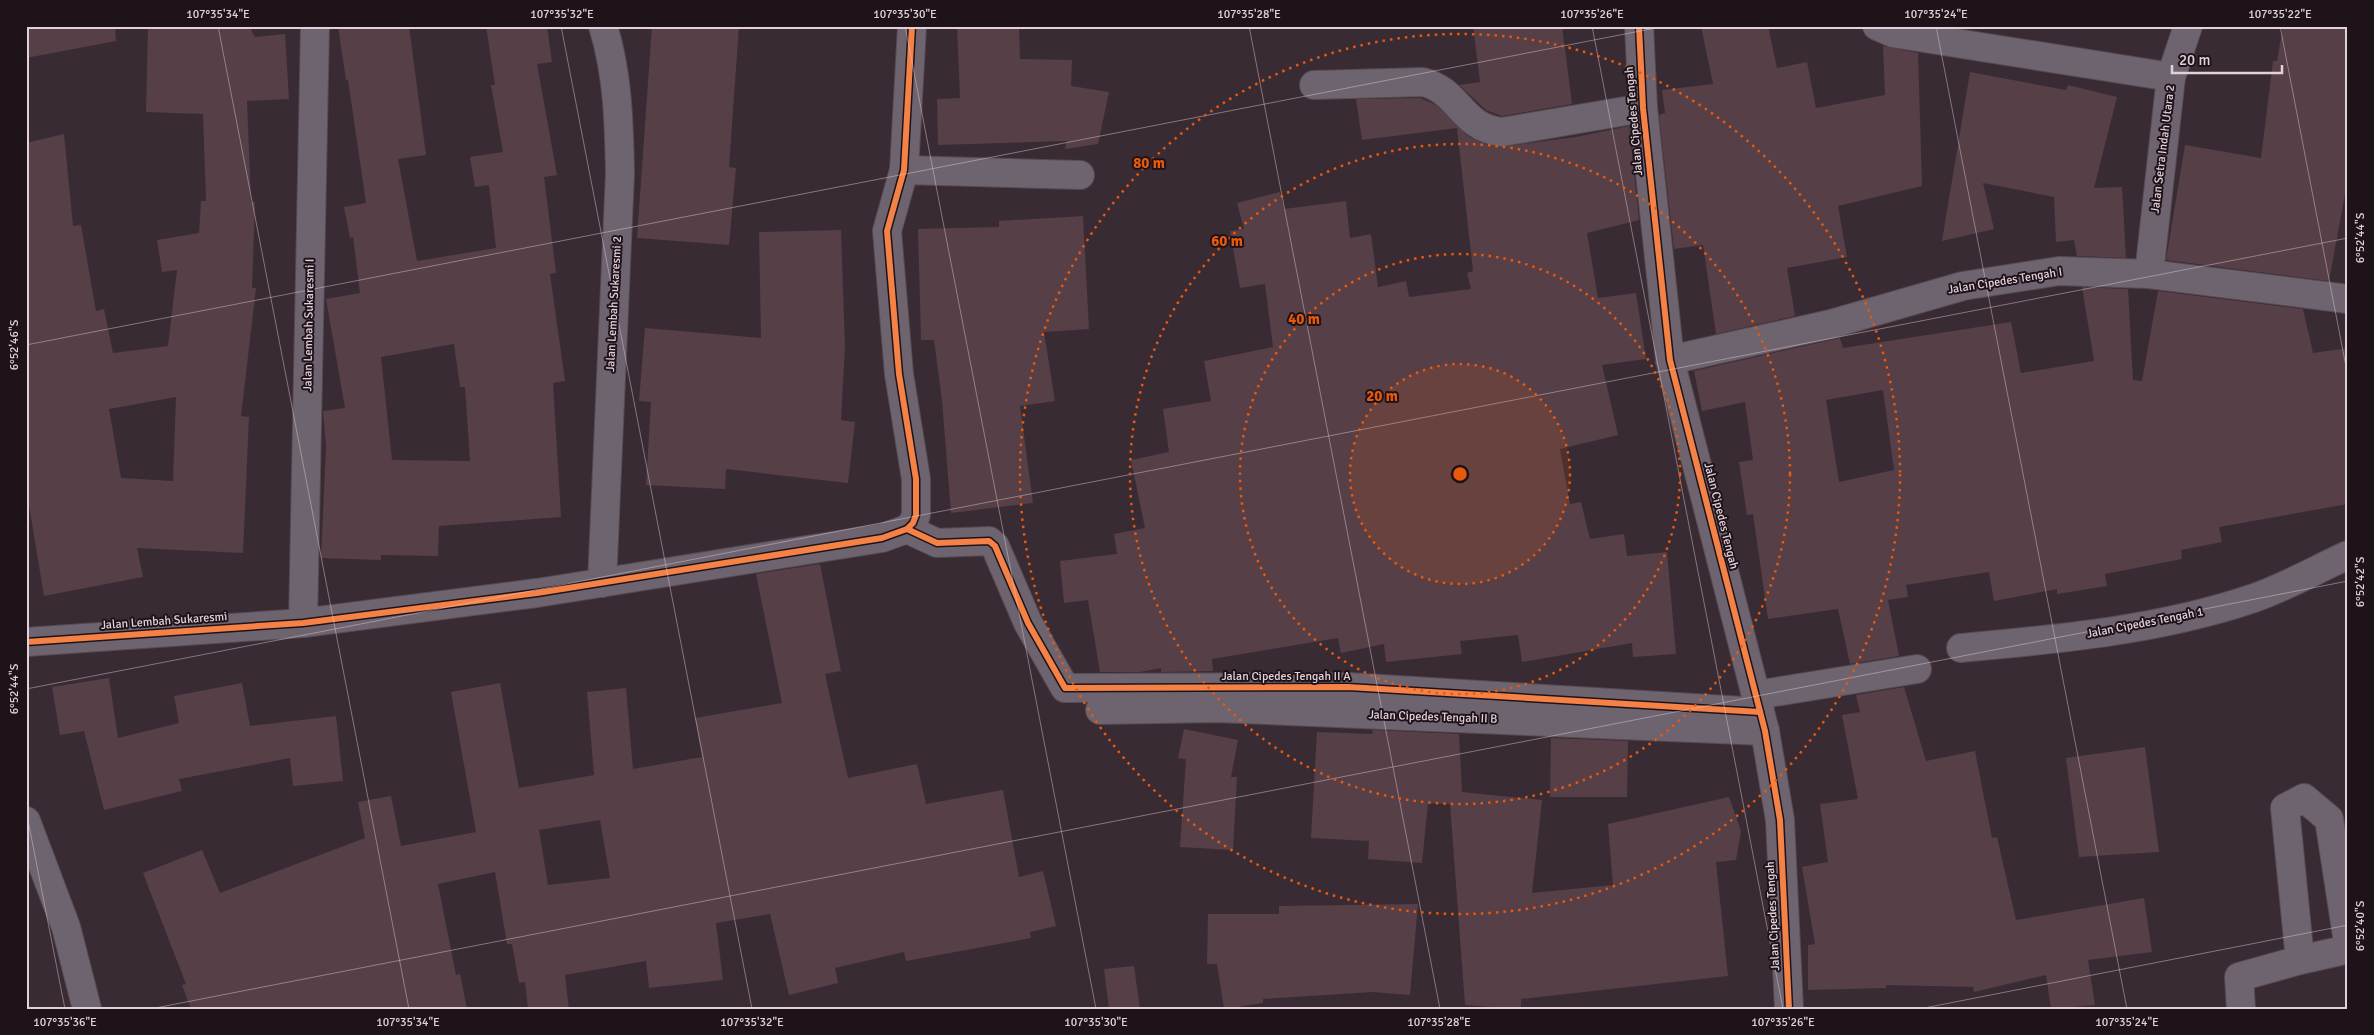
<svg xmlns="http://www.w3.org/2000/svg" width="2374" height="1035" font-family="Signika,sans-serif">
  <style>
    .building { fill: #563f47; fill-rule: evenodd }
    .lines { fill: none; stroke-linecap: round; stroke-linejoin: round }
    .minor-casing { stroke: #574a51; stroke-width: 30 }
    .minor { stroke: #6e6470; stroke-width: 28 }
    .cycleway-casing { stroke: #1f131a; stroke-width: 9 }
    .cycleway { stroke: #f48246; stroke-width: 6 }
    .ticks { fill: none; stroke: #e2d1da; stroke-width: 1; stroke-opacity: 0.45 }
    .ring { fill: none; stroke: #e8590c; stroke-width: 2.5; stroke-dasharray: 2.5 5 }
    .labels { text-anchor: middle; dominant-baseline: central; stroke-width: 4; stroke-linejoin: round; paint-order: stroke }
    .street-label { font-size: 12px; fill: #e2d1da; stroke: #1f131a }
    .centre { fill: #e8590c; stroke: #1f131a; stroke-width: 2.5 }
    .ring-label { font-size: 15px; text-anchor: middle; font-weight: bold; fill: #e8590c; stroke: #1f131a; stroke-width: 4; stroke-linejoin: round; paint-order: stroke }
    .neatline { fill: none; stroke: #e2d1da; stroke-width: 2 }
    .ticks-label { font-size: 12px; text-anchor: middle; fill: #e2d1da }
  </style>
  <rect width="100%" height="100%" fill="#392b34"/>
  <g class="building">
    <path d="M26 26H115L116 41 26 58Z"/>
    <path d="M148 26H249L255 37 285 34 289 99 247 101 251 202H255L252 288H256L241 416 249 417 243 553 137 548 143 577 44 596 26 487V143L64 134 73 226 81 225 96 311 104 309 113 353 168 346 177 270 162 272 157 240 199 233 201 201H206L203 114 146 112ZM176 397 173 481 121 478 109 409Z"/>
    <path d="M338 26H409L426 155 398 159 417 261 496 248 489 185 475 187 470 157 503 152 491 85H495L486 26H547L552 62 537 64 557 175 544 177 556 273 550 274 565 381 553 383 561 517 439 526 438 556 381 555V560L321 558 326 446 323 411 345 408 326 299 360 293 353 237 350 238 344 207 366 203 348 80H346ZM454 344 460 387H465L470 461 392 460 381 357Z"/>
    <path d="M652 26H739L729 167 736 168 729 245 637 238Z"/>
    <path d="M957 26H1019L1020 59 1072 60 1071 86 1109 92 1098 144 1065 149 1067 141 938 145 937 99 960 98Z"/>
    <path d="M1473 26H1562L1572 104 1502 116 1486 110 1459 85 1480 82Z"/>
    <path d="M1701 26H1768L1777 68 1807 62 1816 108 1885 95 1883 46 1918 53 1922 186 1838 206 1847 257 1787 268 1795 316 1716 334 1703 245 1674 249 1659 115 1665 113 1662 90 1713 84Z"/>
    <path d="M2283 26H2348V178L2329 281 2166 260 2185 145 2261 158 2273 61H2277Z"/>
    <path d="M1970 72 2066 90 2068 85 2117 97 2094 188 2122 187 2126 258 2077 256 2074 240 2056 242 2054 197 1983 183 1994 229 1942 241Z"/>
    <path d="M1420 98 1436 105 1468 136 1482 143 1499 147 1576 137 1629 126 1639 220 1587 233 1598 298 1636 293 1646 359 1602 365 1618 435 1560 449 1570 504 1581 502 1590 539 1624 534 1627 556 1667 552 1676 654 1633 657 1632 643 1522 662 1518 635 1460 641 1462 654 1386 662 1384 644 1341 653 1338 638 1212 659 1213 671 1161 672V668L1140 672H1100L1088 600 1064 603 1060 561 1117 554 1114 534 1145 528 1131 460 1169 452 1163 409 1211 401 1204 361 1273 347 1265 284 1240 288 1230 231 1244 229 1237 203 1280 192 1284 209 1346 201 1350 238 1371 234 1378 287 1406 281 1409 297 1471 289 1467 273 1473 271 1457 128 1362 140 1356 99Z"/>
    <path d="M1083 216 1089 329 1044 332 1055 401 1020 406 1033 503 951 513 942 400 934 340H921L918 229 999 227V221Z"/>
    <path d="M841 230 845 347 841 420 855 422 848 483 726 469 725 489 646 485 651 402 639 401 645 328 761 338 759 232Z"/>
    <path d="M2082 287 2128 289 2133 380 2142 381 2158 291 2303 309 2313 353 2348 348V504L2219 527 2222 542 2181 550 2182 559 2105 574 2107 586 2057 594V589L1994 601 1989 572 1906 585 1908 597 1888 600 1899 656 1850 664 1838 609 1768 619 1753 514 1747 515 1739 462 1753 460 1745 402 1702 411 1694 371 1840 338 1843 348 2011 322 2021 373 2094 361ZM1883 390 1894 470 1839 482 1826 400Z"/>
    <path d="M820 564 841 671 825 674 848 778 917 764 926 804 1003 790 1019 877 1043 871 1056 926 1030 932 1031 938 906 961 904 952 835 968 838 983 789 995 770 914 716 923 723 980 649 988 646 961 565 975 569 1009H528L525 982 519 983 512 944H507L495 872 438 884 456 975 460 974 467 1009H191L182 985 186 984 143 873 202 850 220 893 365 838 358 802 391 796 401 846 476 832 451 692 500 683 519 788 594 775 587 692 626 688 633 769 702 757 695 718 782 703 756 574ZM600 820 610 878 548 885 539 830Z"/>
    <path d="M109 678 118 738 179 723 174 696 242 683 250 726 336 716 343 781 293 786 290 758 179 779 182 791 104 810 84 731 60 735 52 687Z"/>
    <path d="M1904 687 1926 761 1975 751 1992 838 1997 837 2016 920 2144 898 2152 952 2088 960 2095 1005 2051 1009 2046 975 1974 992 1973 987 1886 985V988L1808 990V945L1815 944 1802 867 1828 862 1820 804 1858 799 1842 715 1860 712 1856 695Z"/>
    <path d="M1184 729 1238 740 1231 777H1237L1233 850 1180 847 1186 759 1178 758Z"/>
    <path d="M1372 730 1459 734 1462 792 1542 800 1532 893 1613 885 1608 824 1729 797 1741 831 1736 860 1716 862 1728 976 1521 999V1009L1465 1005 1450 804 1428 803 1422 863 1368 859 1369 841 1311 838 1317 732 1373 734Z"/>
    <path d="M1551 738 1628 741 1627 797H1550Z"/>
    <path d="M2145 747 2159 852 2079 857 2066 758Z"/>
    <path d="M1418 904 1410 995 1373 992 1263 999V1003L1224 1009 1217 964H1207L1208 914H1279V906Z"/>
    <path d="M1134 966 1140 1009H1109L1104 969Z"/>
  </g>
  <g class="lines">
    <g class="minor-casing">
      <g id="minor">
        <path d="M1639 26 1643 108 1670 360 1765 731 1780 820 1789 1009"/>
        <path d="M1877 26 1893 33 2171 77"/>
        <path d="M1314 85 1423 82C1460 91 1461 128 1502 132L1643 108"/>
        <path d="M904 170 1080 175"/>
        <path d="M2149 274 2171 77 2188 26"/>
        <path d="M1670 360 1831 324 1963 286 2059 271 2149 274 2348 299"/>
        <path d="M907 529 937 543 989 541 995 546 1028 623 1065 688 1348 687 1760 712"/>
        <path d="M602 583 620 173C619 124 618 74 603 26"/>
        <path d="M303 623 315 26"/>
        <path d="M26 642 303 623 537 593 882 538 907 529 913 523 916 515V479L899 374 887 231 904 170 912 26"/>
        <path d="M1961 648C2060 639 2160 630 2254 598 2286 587 2317 569 2348 555"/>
        <path d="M1756 695 1917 669"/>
        <path d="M1100 710 1218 708 1765 731"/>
        <path d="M26 821 66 927 87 1009"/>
        <path d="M2241 1009 2239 977 2300 960 2285 808 2304 798 2329 819 2348 942 2340 951 2300 960"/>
      </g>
    </g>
    <use href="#minor" class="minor"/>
    <g class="cycleway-casing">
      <g id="cycleway">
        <path d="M1639 26 1643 108 1670 360 1765 731 1780 820 1789 1009"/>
        <path d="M907 529 937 543 989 541 995 546 1028 623 1065 688 1348 687 1760 712"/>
        <path d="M26 642 303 623 537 593 882 538 907 529 913 523 916 515V479L899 374 887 231 904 170 912 26"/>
      </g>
    </g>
    <use href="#cycleway" class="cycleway"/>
  </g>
  <path class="ticks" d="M218 26 409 1009M561 26 752 1009M905 26 1096 1009M1249 26 1440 1009M1592 26 1783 1009M1936 26 2127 1009M2280 26 2348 377M26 345 1666 26M26 689 2348 238M26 810 65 1009M150 1009 2348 581M1919 1009 2348 925"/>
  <circle cx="1460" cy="474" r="110" fill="#e8590c" fill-opacity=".12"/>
  <g class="ring">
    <circle cx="1460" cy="474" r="110"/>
    <circle cx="1460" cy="474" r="220"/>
    <circle cx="1460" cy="474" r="330"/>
    <circle cx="1460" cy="474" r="440"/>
  </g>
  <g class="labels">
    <g class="street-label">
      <text transform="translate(1634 121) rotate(-95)">Jalan Cipedes Tengah</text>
      <text transform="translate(2163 149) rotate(-83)">Jalan Setra Indah Utara 2</text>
      <text transform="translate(2005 281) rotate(-9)">Jalan Cipedes Tengah I</text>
      <text transform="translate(614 304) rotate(-87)">Jalan Lembah Sukaresmi 2</text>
      <text transform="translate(309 325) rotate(-89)">Jalan Lembah Sukaresmi I</text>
      <text transform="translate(1721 516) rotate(76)">Jalan Cipedes Tengah</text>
      <text transform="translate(164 621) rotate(-4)">Jalan Lembah Sukaresmi</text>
      <text transform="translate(2145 623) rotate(-11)">Jalan Cipedes Tengah 1</text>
      <text x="1286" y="676">Jalan Cipedes Tengah II A</text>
      <text transform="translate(1433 717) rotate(2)">Jalan Cipedes Tengah II B</text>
      <text transform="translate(1773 916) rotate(-93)">Jalan Cipedes Tengah</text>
    </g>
  </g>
  <circle cx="1460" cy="474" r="8" class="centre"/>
  <g class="ring-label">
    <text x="1149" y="168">80 m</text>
    <text x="1227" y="246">60 m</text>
    <text x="1304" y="324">40 m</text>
    <text x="1382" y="401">20 m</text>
  </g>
  <rect width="2374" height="1035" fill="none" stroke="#1f131a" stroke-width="55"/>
  <path d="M2172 65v8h110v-8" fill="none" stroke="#e2d1da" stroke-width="2.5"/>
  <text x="2179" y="65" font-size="15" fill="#e2d1da" stroke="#1f131a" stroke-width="4" paint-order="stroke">20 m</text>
  <rect x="28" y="28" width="2318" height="980" class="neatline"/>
  <g class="ticks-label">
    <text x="218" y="18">107°35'34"E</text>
    <text x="562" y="18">107°35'32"E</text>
    <text x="905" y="18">107°35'30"E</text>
    <text x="1249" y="18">107°35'28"E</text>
    <text x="1592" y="18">107°35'26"E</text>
    <text x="1936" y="18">107°35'24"E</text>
    <text x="2280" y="18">107°35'22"E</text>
    <text transform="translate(2360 238) rotate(-90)" y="4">6°52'44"S</text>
    <text transform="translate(14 345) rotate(-90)" y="4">6°52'46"S</text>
    <text transform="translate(2360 582) rotate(-90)" y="4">6°52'42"S</text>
    <text transform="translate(14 689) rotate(-90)" y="4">6°52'44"S</text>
    <text transform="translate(2360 926) rotate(-90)" y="4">6°52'40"S</text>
    <text x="65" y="1026">107°35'36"E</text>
    <text x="408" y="1026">107°35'34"E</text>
    <text x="752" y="1026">107°35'32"E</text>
    <text x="1096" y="1026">107°35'30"E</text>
    <text x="1439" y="1026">107°35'28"E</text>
    <text x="1783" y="1026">107°35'26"E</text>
    <text x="2127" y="1026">107°35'24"E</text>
  </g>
</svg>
